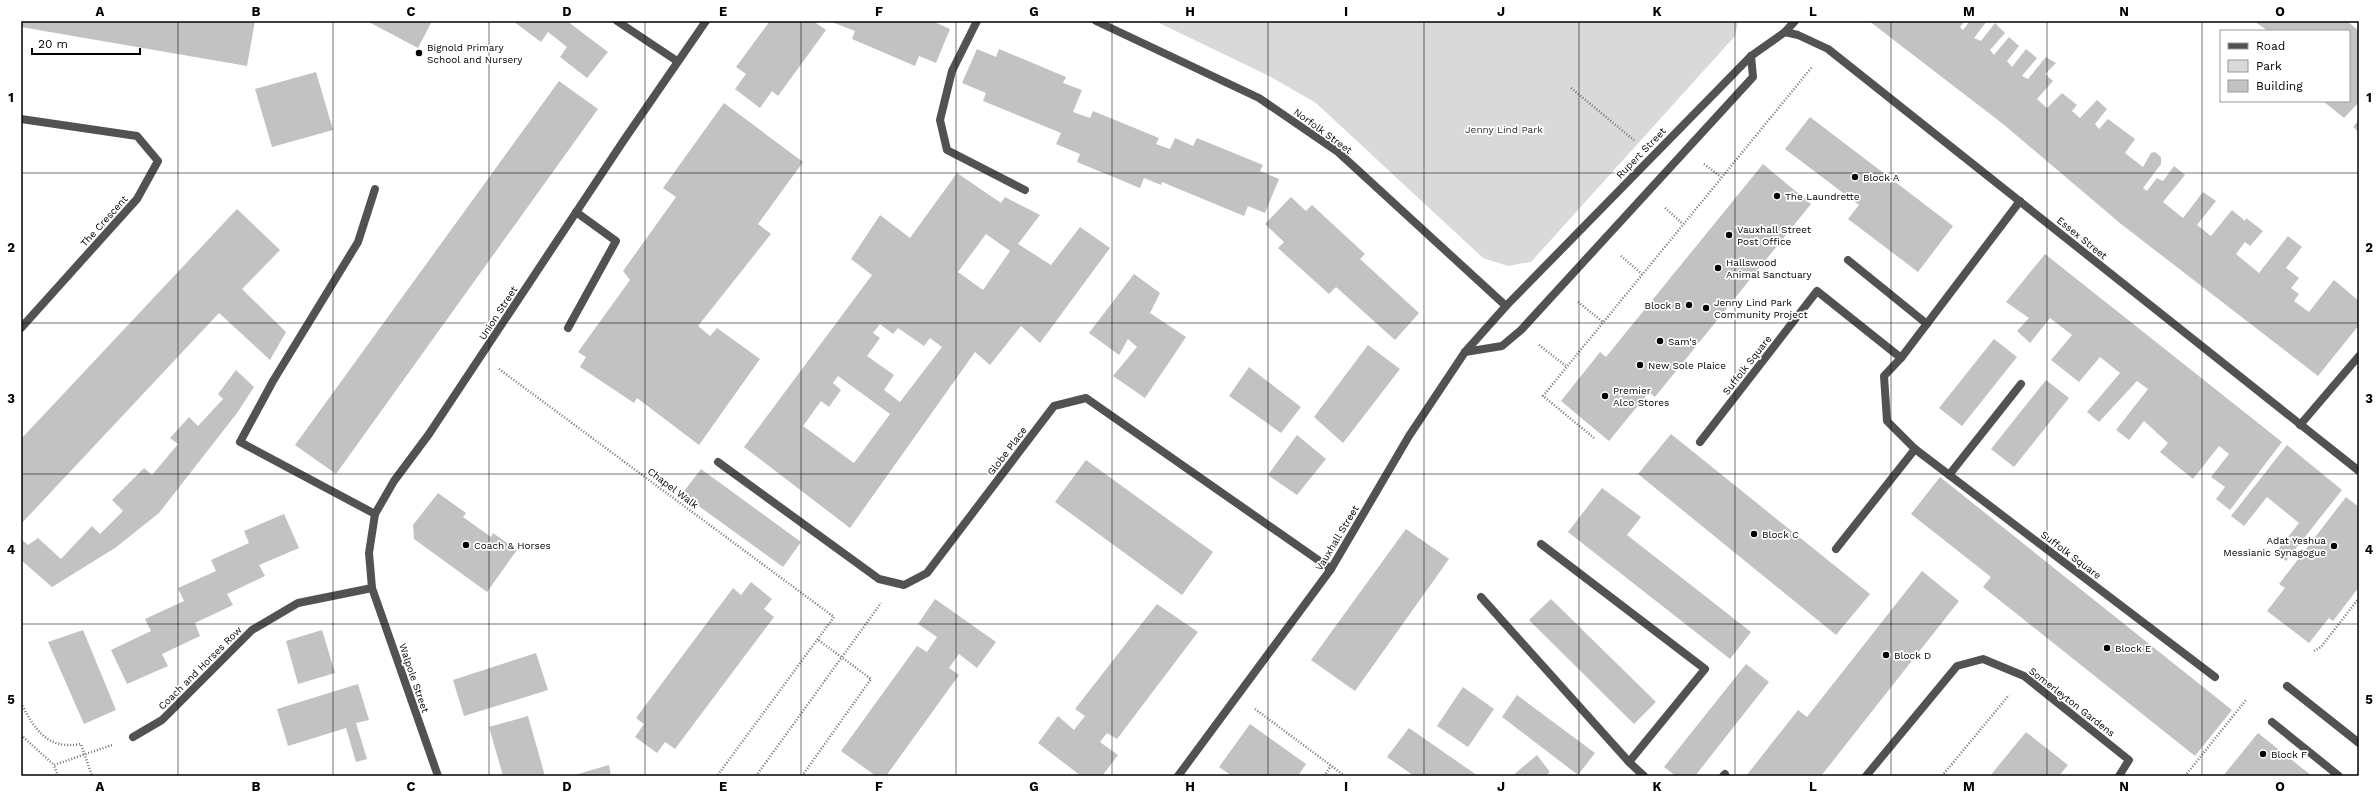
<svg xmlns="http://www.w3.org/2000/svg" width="2380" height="797" font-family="'Work Sans',sans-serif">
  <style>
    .green { fill: #d9d9d9 }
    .building { fill: #c2c2c2; fill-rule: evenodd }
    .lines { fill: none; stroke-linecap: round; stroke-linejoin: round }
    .path { stroke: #747474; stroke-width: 2.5; stroke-dasharray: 1 2; stroke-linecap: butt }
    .lane { stroke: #525252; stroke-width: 8 }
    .street { stroke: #525252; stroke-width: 8 }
    .grid { fill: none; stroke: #000; stroke-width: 1; stroke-opacity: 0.55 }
    .poi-dot { fill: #000; stroke: #fff; stroke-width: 1.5 }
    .labels { text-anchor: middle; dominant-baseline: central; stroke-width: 3.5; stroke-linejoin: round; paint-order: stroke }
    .poi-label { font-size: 10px; fill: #000; stroke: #fff; text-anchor: start }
    .park-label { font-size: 10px; fill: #303030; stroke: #fff }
    .street-label { font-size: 10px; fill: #000; stroke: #fff }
    .neatline { fill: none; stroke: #000; stroke-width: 1.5 }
    .grid-label { font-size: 13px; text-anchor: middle; font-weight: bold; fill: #000 }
  </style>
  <rect width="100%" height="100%" fill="#fff"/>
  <path class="green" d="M1155 21H1738L1735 36 1531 262 1508 266 1483 258 1316 103 1269 76Z"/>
  <g class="building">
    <path d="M21 21H255L247 66 21 27Z"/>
    <path d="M367 21H432L418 48Z"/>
    <path d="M513 21H567L608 52 587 78 560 57 567 47 548 32 541 42Z"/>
    <path d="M770 21H813L826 30 778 96 772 91 760 108 735 89 746 74 736 67Z"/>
    <path d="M829 21H932L950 29 936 63 919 56 915 66 852 39 855 31Z"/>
    <path d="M1869 21H1965L1960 27 1963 30 1970 21H1987L1974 38 1981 41 1995 23 2005 33 1990 50 1994 55 2009 37 2019 46 2007 61 2012 67 2026 49 2037 58 2022 76 2028 79 2046 57 2056 63 2045 74 2053 81 2037 99 2047 108 2062 93 2077 105 2072 111 2080 118 2097 100 2107 109 2095 124 2099 129 2108 119 2135 139 2125 153 2143 167 2151 153 2155 152 2161 157V164L2143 188 2147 191 2157 178 2163 181 2174 166 2185 175 2163 202 2183 218 2203 192 2216 201 2197 225 2211 236 2232 210 2245 221 2246 218 2263 231 2250 246 2245 242 2236 254 2259 273 2288 236 2302 247 2286 268 2299 278 2291 288 2299 294 2294 301 2309 312 2334 280 2359 301V325L2318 376 2121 224 2003 124Z"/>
    <path d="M2254 21H2347L2359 31V102L2344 118 2323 101H2349V31H2268Z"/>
    <path d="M977 49 996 57 999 49 1066 77 1063 83 1082 90 1073 112 1090 118 1093 111 1159 138 1156 144 1170 149 1175 138 1193 146 1197 138 1263 165 1260 171 1279 179 1265 213 1248 206 1244 216 1162 182 1161 185 1144 178 1140 188 1077 162 1080 154 1056 144 1061 133 983 101 986 93 962 83Z"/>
    <path d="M316 72 333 130 272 147 255 89Z"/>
    <path d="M559 81 598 109 336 474 295 445Z"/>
    <path d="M724 103 803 162 758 224 771 234 698 326 710 336 717 328 760 359 699 445 637 398 634 403 580 367 586 357 578 352 630 280 623 271 676 197 663 188Z"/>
    <path d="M1810 117 1953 226 1918 272 1848 219 1859 205 1785 149Z"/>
    <path d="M2359 120V132L2353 127Z"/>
    <path d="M1763 164 1811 204 1655 397 1649 392 1609 441 1561 401 1600 352 1606 357Z"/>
    <path d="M957 173 1001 203 1005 197 1040 215 1018 244 1051 265 1080 227 1110 248 1040 343 1021 326 990 365 975 352 850 528 744 447 872 275 851 259 880 215 910 238ZM986 234 1010 251 983 290 958 272ZM880 324 893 334 898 328 924 346 930 338 942 347 900 402 884 390 894 375 867 356 880 338 873 333ZM838 376 890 414 854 463 803 426 821 401 829 407 841 390 833 383Z"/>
    <path d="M1291 197 1306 211 1312 205 1365 254 1360 259 1419 313 1395 340 1336 287 1329 294 1278 248 1284 242 1265 224Z"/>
    <path d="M237 209 280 250 242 289 286 332 270 360 219 313 21 524V439Z"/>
    <path d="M2045 254 2282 442 2230 510 2216 499 2225 487 2211 477 2229 454 2219 446 2193 479 2160 452 2168 443 2144 421 2129 440 2116 430 2148 389 2137 381 2099 422 2087 412 2120 373 2100 357 2079 382 2051 360 2072 335 2050 318 2030 343 2017 331 2029 318 2006 302Z"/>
    <path d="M1134 274 1160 293 1150 313 1186 337 1145 398 1113 376 1137 347 1128 339 1119 355 1089 333Z"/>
    <path d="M1994 339 2017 357 1962 426 1939 408Z"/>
    <path d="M1368 345 1400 369 1343 443 1314 417Z"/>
    <path d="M1249 367 1301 407 1281 433 1229 396Z"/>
    <path d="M236 370 254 387 237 413 159 513 115 548 52 587 21 560V539L28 545 38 538 61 559 92 526 100 534 123 511 112 500 144 468 152 475 178 444 170 438 189 417 198 426 223 399 218 394Z"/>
    <path d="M2046 380 2069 398 2014 467 1991 449Z"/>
    <path d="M1671 434 1870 594 1836 635 1638 474Z"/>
    <path d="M1297 435 1326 459 1297 495 1268 475Z"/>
    <path d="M2287 445 2342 490 2286 561 2276 552 2299 523 2267 497 2244 526 2231 516Z"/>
    <path d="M1086 460 1213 552 1182 595 1055 502Z"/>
    <path d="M701 469 801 542 783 567 682 494Z"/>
    <path d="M1940 477 2232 710 2195 756 1983 587 1991 577 1911 514Z"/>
    <path d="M1602 488 1641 517 1627 535 1751 632 1730 659 1568 532Z"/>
    <path d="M438 493 466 513 463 517 491 537 493 533 517 550 487 592 414 539 413 525Z"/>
    <path d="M2346 497 2359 507V587L2333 621 2329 618 2309 643 2267 611 2285 588 2279 584Z"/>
    <path d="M284 514 299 548 259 565 265 576 227 594 233 605 195 623 200 636 162 654 168 666 127 684 111 650 151 631 145 619 184 601 178 588 216 571 211 560 249 543 244 531Z"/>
    <path d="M1406 529 1449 559 1355 691 1311 660Z"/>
    <path d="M1922 571 1959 601 1821 776H1746L1798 710 1807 717Z"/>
    <path d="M751 582 772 599 764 609 774 617 675 749 665 742 657 753 635 737 644 724 636 718 733 588 741 595Z"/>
    <path d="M935 599 996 642 977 668 959 654 949 668 959 675 886 776H876L841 751 917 646 927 652 937 637 918 624Z"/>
    <path d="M1551 599 1656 702 1634 724 1529 620Z"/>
    <path d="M1157 604 1198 632 1117 739 1107 733 1100 742 1118 755 1102 776H1081L1038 743 1058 716 1074 730 1085 716 1075 709Z"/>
    <path d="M83 630 116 710 84 724 48 642Z"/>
    <path d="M322 630 335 673 298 684 286 641Z"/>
    <path d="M536 653 548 690 464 716 453 680Z"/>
    <path d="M1746 664 1769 682 1695 776H1676L1664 767Z"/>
    <path d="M358 684 369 720 356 723 367 759 356 762 346 728 288 746 277 709Z"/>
    <path d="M1463 687 1494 709 1468 747 1437 726Z"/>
    <path d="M1517 695 1595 753 1578 775 1502 717Z"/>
    <path d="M528 716 545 776H503L489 727Z"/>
    <path d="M1250 724 1306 764 1298 776H1232L1219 767Z"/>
    <path d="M1409 728 1478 776H1414L1387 757Z"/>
    <path d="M2026 732 2068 765 2059 776H1990Z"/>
    <path d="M2258 733 2312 776H2223Z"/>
    <path d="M1537 755 1550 772 1545 776H1512Z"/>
    <path d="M609 765 611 776H571Z"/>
  </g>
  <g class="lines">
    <g class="path">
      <path d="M1571 88 1635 141"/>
      <path d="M1704 164 1721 177"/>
      <path d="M1665 208 1683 224"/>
      <path d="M1621 256 1642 274"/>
      <path d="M1578 302 1603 322"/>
      <path d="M1539 345 1567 367"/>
      <path d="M499 369 834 617 717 776"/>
      <path d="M1594 438 1543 396 1812 67"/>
      <path d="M2314 651 2321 647 2359 598"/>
      <path d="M21 703C35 730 47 750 81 744L92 776"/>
      <path d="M1255 709 1345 776"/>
      <path d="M21 735 54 765"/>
      <path d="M58 776 54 765 112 745"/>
      <path d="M756 776 881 603"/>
      <path d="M802 776 871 679 817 639"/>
      <path d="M1324 776 1331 766"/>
      <path d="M1942 776 2009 695"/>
      <path d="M2185 776 2246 700"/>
    </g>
    <g class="lane">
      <path d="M977 21 952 71 940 120 947 150 1025 190"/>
      <path d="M568 328 616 241 576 212"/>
      <path d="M1465 352 1502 346 1521 330 1753 77 1751 56"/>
      <path d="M2300 425 2359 356"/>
      <path d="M1949 475 2021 384"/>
      <path d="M375 514 240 442 273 381 358 242 375 189"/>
      <path d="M1541 544 1705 669 1629 762"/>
      <path d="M1481 597 1629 762 1644 776"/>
      <path d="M2272 722 2339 776"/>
      <path d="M1723 776 1725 774"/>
      <path d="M1866 776 1957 666 1983 659 2024 676 2129 760 2119 776"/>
    </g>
    <g class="street">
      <path d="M617 21 677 61"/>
      <path d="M1096 21 1259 98 1338 152 1506 306"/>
      <path d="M1785 32 1798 35 1828 49 2359 471"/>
      <path d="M21 119 137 136 158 161 137 199 21 328"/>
      <path d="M2020 201 1901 358 1884 376 1887 421 1915 449 2215 677"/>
      <path d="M1848 260 1927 324"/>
      <path d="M1700 442 1817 291 1901 358"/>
      <path d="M718 462 879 579 904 585 927 573 1054 406 1086 398 1331 569"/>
      <path d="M1836 549 1915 449"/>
      <path d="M2287 686 2359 743"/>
      <path d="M133 737 162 720 252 630 298 603 372 588"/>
      <path d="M438 776 372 588 369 553 375 514 394 481 429 434 624 140 706 21"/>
      <path d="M1178 776 1331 569 1409 436 1465 352 1506 306 1751 56 1785 32 1795 21"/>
    </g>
  </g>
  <path class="grid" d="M178 21V776M333 21V776M489 21V776M645 21V776M801 21V776M956 21V776M1112 21V776M1268 21V776M1424 21V776M1579 21V776M1735 21V776M1891 21V776M2047 21V776M2202 21V776M21 173H2359M21 323H2359M21 474H2359M21 624H2359"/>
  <g class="poi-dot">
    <circle cx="419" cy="53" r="4"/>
    <circle cx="1855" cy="177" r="4"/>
    <circle cx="1777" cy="196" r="4"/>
    <circle cx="1729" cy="235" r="4"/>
    <circle cx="1718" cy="268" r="4"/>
    <circle cx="1689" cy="305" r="4"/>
    <circle cx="1706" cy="308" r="4"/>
    <circle cx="1660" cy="341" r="4"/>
    <circle cx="1640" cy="365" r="4"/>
    <circle cx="1605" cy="396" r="4"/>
    <circle cx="1754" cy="534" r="4"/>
    <circle cx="466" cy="545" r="4"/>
    <circle cx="2334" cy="546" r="4"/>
    <circle cx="2107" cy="648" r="4"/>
    <circle cx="1886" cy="655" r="4"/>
    <circle cx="2263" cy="754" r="4"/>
  </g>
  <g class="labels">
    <g class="poi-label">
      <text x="427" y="47">Bignold Primary<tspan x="427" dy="12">School and Nursery</tspan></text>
      <text x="1863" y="177">Block A</text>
      <text x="1785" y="196">The Laundrette</text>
      <text x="1737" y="229">Vauxhall Street<tspan x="1737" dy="12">Post Office</tspan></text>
      <text x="1726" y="262">Hallswood<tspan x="1726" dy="12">Animal Sanctuary</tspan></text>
      <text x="1714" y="302">Jenny Lind Park<tspan x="1714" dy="12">Community Project</tspan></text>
      <text x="1681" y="305" text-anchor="end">Block B</text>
      <text x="1668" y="341">Sam's</text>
      <text x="1648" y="365">New Sole Plaice</text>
      <text x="1613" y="390">Premier<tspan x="1613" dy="12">Alco Stores</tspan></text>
      <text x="1762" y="534">Block C</text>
      <text x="2326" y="540" text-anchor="end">Adat Yeshua<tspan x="2326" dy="12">Messianic Synagogue</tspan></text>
      <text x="474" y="545">Coach &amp; Horses</text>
      <text x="2115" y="648">Block E</text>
      <text x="1894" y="655">Block D</text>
      <text x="2271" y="754">Block F</text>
    </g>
    <g class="park-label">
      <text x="1504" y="129">Jenny Lind Park</text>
    </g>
    <g class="street-label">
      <text transform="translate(1323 131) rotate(36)">Norfolk Street</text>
      <text transform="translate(1641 153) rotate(-46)">Rupert Street</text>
      <text transform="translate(104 221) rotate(-48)">The Crescent</text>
      <text transform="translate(2082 238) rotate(39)">Essex Street</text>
      <text transform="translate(498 313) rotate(-57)">Union Street</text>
      <text transform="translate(1747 365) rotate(-52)">Suffolk Square</text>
      <text transform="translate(1007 451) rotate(-53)">Globe Place</text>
      <text transform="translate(673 488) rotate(37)">Chapel Walk</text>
      <text transform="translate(1337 538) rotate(-59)">Vauxhall Street</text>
      <text transform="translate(2071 555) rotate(37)">Suffolk Square</text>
      <text transform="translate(200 668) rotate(-45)">Coach and Horses Row</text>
      <text transform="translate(414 678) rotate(71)">Walpole Street</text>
      <text transform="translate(2072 702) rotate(38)">Somerleyton Gardens</text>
    </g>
  </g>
  <rect width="2380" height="797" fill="none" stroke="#ffffff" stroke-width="44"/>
  <rect x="2220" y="30" width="130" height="72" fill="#ffffff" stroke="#999999"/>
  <rect x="2228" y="43" width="20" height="6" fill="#525252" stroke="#999999"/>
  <text x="2256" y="50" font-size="12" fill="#000000">Road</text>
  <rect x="2228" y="60" width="20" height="12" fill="#d9d9d9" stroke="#999999"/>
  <text x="2256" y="70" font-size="12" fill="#000000">Park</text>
  <rect x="2228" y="80" width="20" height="12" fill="#c2c2c2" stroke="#999999"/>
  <text x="2256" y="90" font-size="12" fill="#000000">Building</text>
  <path d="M32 48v6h108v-6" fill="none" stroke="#000000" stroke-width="2"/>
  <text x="38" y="48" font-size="12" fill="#000000" stroke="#ffffff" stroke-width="3" paint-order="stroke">20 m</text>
  <rect x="22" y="22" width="2336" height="753" class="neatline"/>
  <g class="grid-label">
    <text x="100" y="16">A</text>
    <text x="256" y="16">B</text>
    <text x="411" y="16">C</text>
    <text x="567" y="16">D</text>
    <text x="723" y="16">E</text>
    <text x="879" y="16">F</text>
    <text x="1034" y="16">G</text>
    <text x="1190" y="16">H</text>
    <text x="1346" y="16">I</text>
    <text x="1501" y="16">J</text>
    <text x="1657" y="16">K</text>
    <text x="1813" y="16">L</text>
    <text x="1969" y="16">M</text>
    <text x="2124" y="16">N</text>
    <text x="2280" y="16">O</text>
    <text x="11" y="102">1</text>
    <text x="2369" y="102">1</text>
    <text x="11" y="252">2</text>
    <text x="2369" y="252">2</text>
    <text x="11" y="403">3</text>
    <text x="2369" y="403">3</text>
    <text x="11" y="554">4</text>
    <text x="2369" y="554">4</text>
    <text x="11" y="704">5</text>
    <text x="2369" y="704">5</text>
    <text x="100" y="791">A</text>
    <text x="256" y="791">B</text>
    <text x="411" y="791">C</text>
    <text x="567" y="791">D</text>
    <text x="723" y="791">E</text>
    <text x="879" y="791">F</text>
    <text x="1034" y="791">G</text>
    <text x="1190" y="791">H</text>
    <text x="1346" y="791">I</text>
    <text x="1501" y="791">J</text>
    <text x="1657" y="791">K</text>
    <text x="1813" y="791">L</text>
    <text x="1969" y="791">M</text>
    <text x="2124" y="791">N</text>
    <text x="2280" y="791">O</text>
  </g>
</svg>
